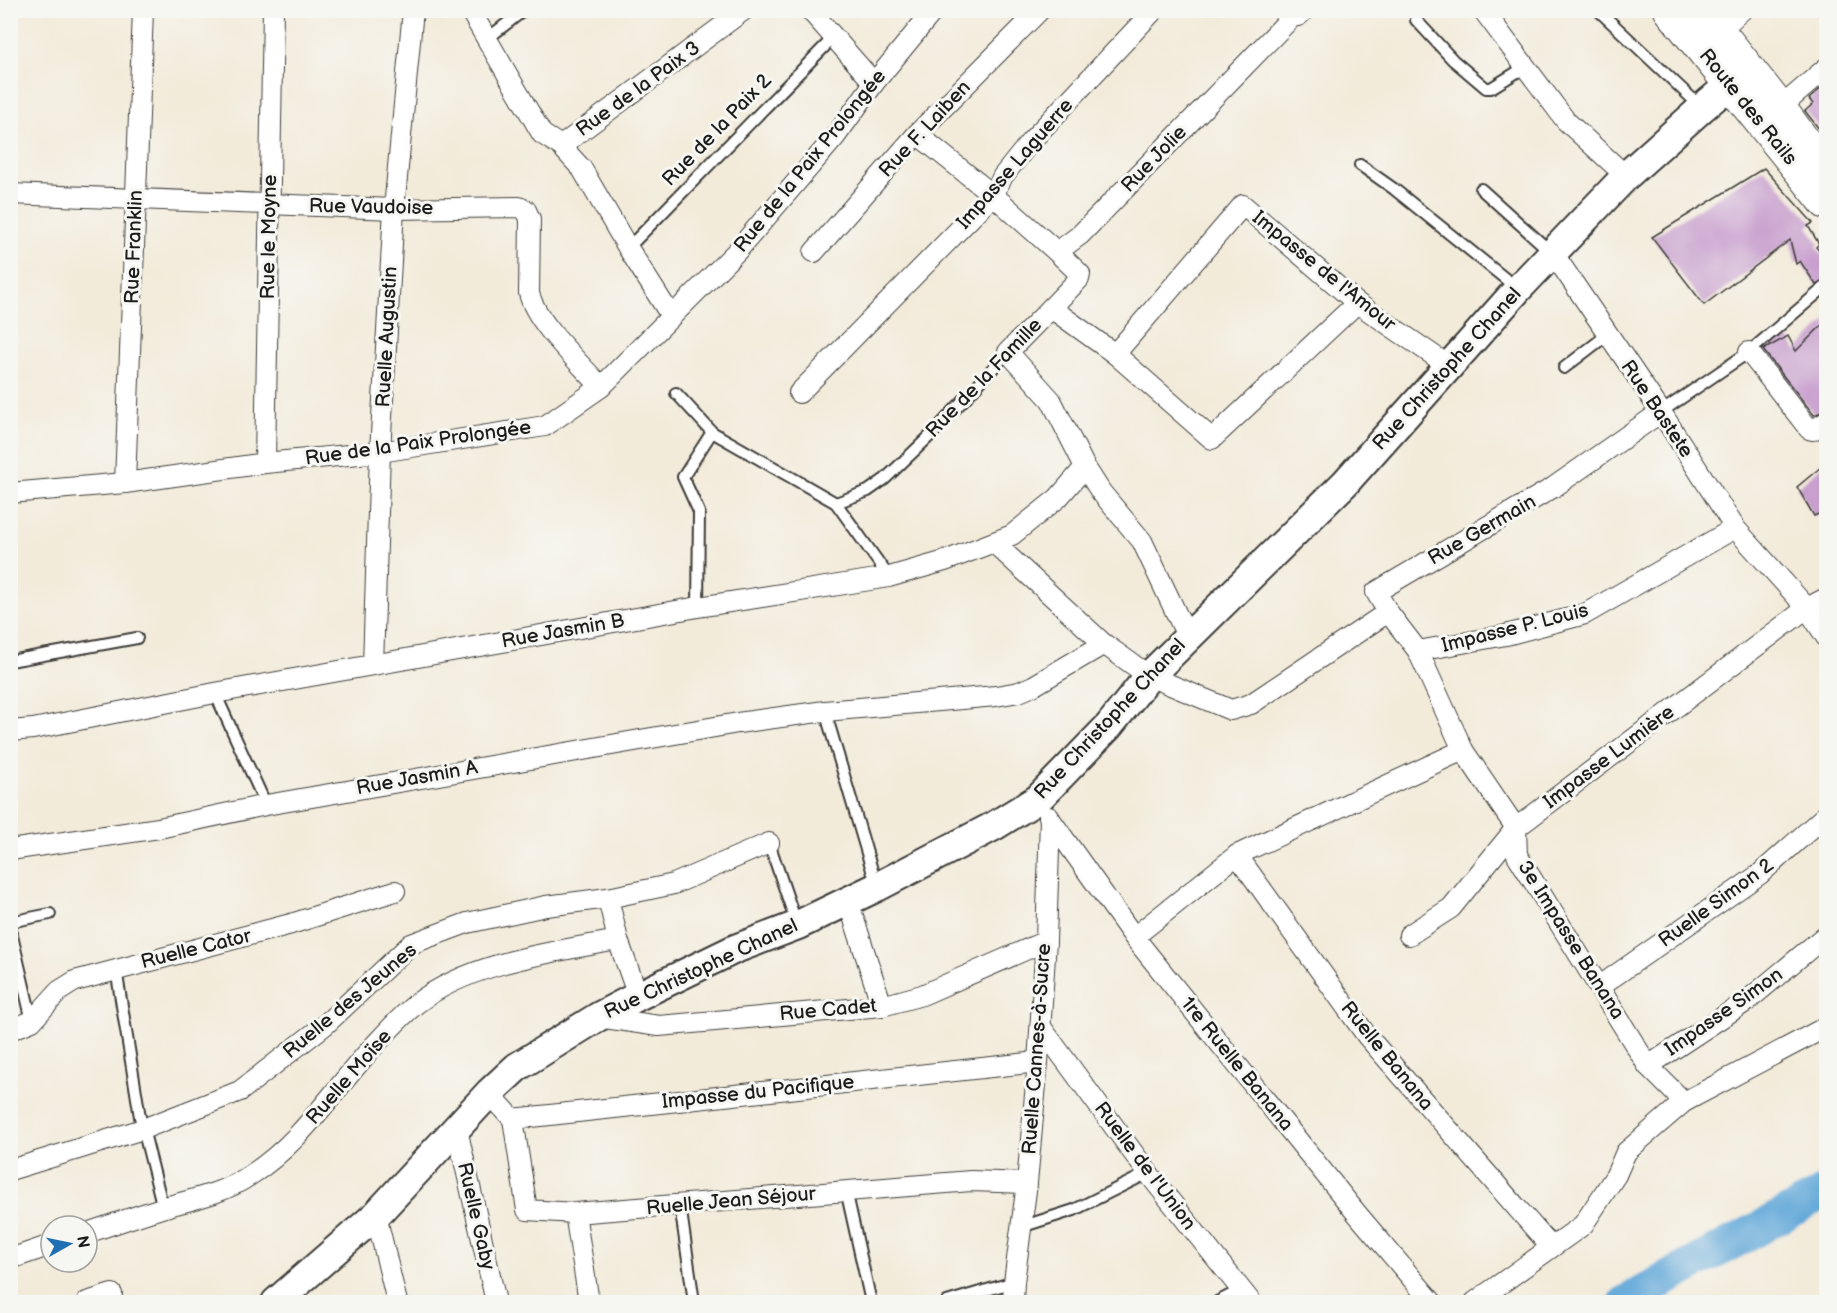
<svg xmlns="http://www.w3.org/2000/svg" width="1837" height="1313" font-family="'Balsamiq Sans',sans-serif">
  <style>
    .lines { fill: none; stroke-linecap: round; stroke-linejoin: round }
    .river { stroke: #63a9d9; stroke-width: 34 }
    .building { fill: #c89fcd }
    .lane-casing { stroke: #3c3b38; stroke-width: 14 }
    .street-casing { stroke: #3c3b38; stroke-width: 22 }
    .secondary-casing { stroke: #3c3b38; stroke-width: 32 }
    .primary-casing { stroke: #3c3b38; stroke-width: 34 }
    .lane { stroke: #fff; stroke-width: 10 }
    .street { stroke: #fff; stroke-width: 20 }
    .secondary { stroke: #fff; stroke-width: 28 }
    .primary { stroke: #fff; stroke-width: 32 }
    .labels { text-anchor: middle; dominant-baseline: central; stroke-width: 6; stroke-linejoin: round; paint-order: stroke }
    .street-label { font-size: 20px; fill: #1c1c1c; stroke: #f6f6f2 }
  </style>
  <rect width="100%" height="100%" fill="#f6f6f2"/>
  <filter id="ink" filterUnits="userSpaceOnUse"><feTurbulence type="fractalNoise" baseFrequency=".0167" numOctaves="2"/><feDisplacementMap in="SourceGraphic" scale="12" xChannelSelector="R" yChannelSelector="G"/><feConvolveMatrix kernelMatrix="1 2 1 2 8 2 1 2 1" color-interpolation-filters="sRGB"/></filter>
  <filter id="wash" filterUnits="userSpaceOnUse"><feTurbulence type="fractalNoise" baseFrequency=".008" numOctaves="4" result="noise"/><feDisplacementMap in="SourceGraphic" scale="24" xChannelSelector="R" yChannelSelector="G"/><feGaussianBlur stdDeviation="1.35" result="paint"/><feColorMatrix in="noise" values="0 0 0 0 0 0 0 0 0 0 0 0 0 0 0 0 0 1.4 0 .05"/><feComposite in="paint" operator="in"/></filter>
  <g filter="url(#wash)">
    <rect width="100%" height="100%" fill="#f3ebda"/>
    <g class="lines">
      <path class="river" d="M1626 1302C1692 1263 1760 1229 1826 1191"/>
    </g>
    <g id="blocks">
      <g class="building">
        <path d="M1827 83V139L1805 111 1813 104 1809 99Z"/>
        <path d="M1764 168 1813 223 1808 226 1819 244 1816 247 1827 259V279L1816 285 1800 261 1796 264 1790 240 1704 305 1652 237Z"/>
        <path d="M1827 320V410L1814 415 1763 350 1788 336 1796 351Z"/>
        <path d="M1827 462V510L1814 516 1797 487Z"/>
      </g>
    </g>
  </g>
  <g filter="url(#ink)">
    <use href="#blocks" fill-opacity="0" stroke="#3c3b38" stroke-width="1.5"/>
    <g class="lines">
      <g class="lane-casing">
        <g id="lane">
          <path d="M1598 10 1701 107"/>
          <path d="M1416 20 1453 60 1486 88H1491L1527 66"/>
          <path d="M487 39 524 10"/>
          <path d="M1360 165 1394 189 1518 289"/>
          <path d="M1481 189 1552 253"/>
          <path d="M628 248 833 38"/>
          <path d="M1564 368 1607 335"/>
          <path d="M676 393 712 432 836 503 889 577"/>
          <path d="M1661 412 1749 352 1826 286"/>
          <path d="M836 503 868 491 885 479 933 433 1008 352"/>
          <path d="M698 607 699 512 683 477 712 432"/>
          <path d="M10 661 137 638"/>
          <path d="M215 693 266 805"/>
          <path d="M825 711 877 887"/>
          <path d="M769 843 797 925"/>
          <path d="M10 922 50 914"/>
          <path d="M10 927 32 1021"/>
          <path d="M116 969 140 1117 163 1208"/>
          <path d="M846 1190 871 1302"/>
          <path d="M680 1205 694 1302"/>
          <path d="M1021 1227 1074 1210 1148 1173"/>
          <path d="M947 1302 1014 1282"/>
          <path d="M1217 1302 1241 1290"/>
        </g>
      </g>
      <g class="street-casing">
        <g id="street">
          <path d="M470 10 542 134 561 146 582 169 628 248 671 316"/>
          <path d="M810 10 874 83"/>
          <path d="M1483 10 1566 121 1626 176"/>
          <path d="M1719 31 1742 10"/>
          <path d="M1780 108 1826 68"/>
          <path d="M917 134 993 195 1057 252"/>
          <path d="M561 146 744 10"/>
          <path d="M10 194 394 209 519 207 526 210 530 219 529 293C536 323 580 363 601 387"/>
          <path d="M814 252 917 134 1040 10"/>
          <path d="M1553 253 1661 412 1735 528 1807 608 1826 637"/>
          <path d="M1051 308 1079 279 1080 274 1057 252 1080 235 1292 17 1298 16 1305 10"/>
          <path d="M1749 352 1809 429 1813 430 1826 422"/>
          <path d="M1115 354 1243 205 1357 303 1449 366"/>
          <path d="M799 393 993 195 1003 176 1031 141 1154 10"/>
          <path d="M265 463 273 10"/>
          <path d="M125 483 143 10"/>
          <path d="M10 493 125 483 265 463 380 452 545 426 601 387 737 251 835 137 874 83 934 10"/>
          <path d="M994 543 1104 644 1149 676 1231 710 1251 704 1388 612 1376 592 1554 487 1661 412"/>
          <path d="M1388 612 1418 651 1463 750 1516 828 1517 855 1648 1066 1684 1102"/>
          <path d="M1187 636 1142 541 1101 492 1085 467 1051 400 1008 352 1051 308 1115 354 1212 439 1357 303"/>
          <path d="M1418 651 1506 635 1585 614 1735 528"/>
          <path d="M373 665 380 452 394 209 413 10"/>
          <path d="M10 731 33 729 215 693 698 607 889 577 945 561 1012 535 1058 498 1085 467"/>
          <path d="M1050 819 1134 937 1358 1215 1432 1302"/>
          <path d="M10 850 159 828 266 805 738 723 825 711 996 696 1019 692 1033 686 1104 644"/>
          <path d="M1237 855 1367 1036 1551 1247"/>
          <path d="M608 898 618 940 638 996"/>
          <path d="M848 901 882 1006"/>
          <path d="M1409 935 1451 908 1516 828 1807 608 1826 598"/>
          <path d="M1134 937 1237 855 1463 750"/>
          <path d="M1600 986 1760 874 1826 815"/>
          <path d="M598 1017 659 1026 882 1006 922 995 1046 941"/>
          <path d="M1041 1027 1148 1173 1251 1302"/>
          <path d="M10 1030 32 1021 59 991 75 981 291 924 395 891"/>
          <path d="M1648 1066 1747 1001 1826 935"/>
          <path d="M489 1093 513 1119 1038 1062"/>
          <path d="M513 1119 527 1210 575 1213 971 1181 1027 1183"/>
          <path d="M457 1129 496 1302"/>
          <path d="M10 1170 143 1129 240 1091 326 1024 411 944 467 923 546 906 608 898 674 884 769 843"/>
          <path d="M575 1213 589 1302"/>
          <path d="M376 1215 397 1302"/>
          <path d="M87 1233C113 1224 139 1215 165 1207 194 1199 224 1193 249 1176 300 1144 332 1092 371 1049 385 1034 400 1017 416 1004 470 962 553 952 618 940"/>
          <path d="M10 1259 51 1245"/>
          <path d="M87 1302 112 1294"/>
          <path d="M1013 1302 1014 1282 1027 1183 1038 1062 1046 941 1050 819 1049 817"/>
          <path d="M1475 1302 1583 1225 1616 1175 1626 1152 1684 1102 1826 1027"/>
        </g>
      </g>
      <g class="secondary-casing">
        <path id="secondary" d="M276 1302 376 1215 489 1093 517 1067 598 1017 638 996 735 949 798 925 877 887 994 826 1038 799 1109 726 1149 676 1345 483 1518 289 1626 176 1702 108 1747 70"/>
      </g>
      <g class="primary-casing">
        <g id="primary">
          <path d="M1670 10 1826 203"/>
          <path d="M1702 10 1780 108 1816 157"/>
        </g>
      </g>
      <use href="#lane" class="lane"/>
      <use href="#street" class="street"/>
      <use href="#secondary" class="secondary"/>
      <use href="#primary" class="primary"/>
    </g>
  </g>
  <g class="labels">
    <g class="street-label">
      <text transform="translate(638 89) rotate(-36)">Rue de la Paix 3</text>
      <text transform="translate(1748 107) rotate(51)">Route des Rails</text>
      <text transform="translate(925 129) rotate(-47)">Rue F. Laiben</text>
      <text transform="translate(717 130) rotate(-46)">Rue de la Paix 2</text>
      <text transform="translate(1154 159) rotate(-46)">Rue Jolie</text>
      <text transform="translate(810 161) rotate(-51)">Rue de la Paix Prolongée</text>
      <text transform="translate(1015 164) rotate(-49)">Impasse Laguerre</text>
      <text transform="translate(371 207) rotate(1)">Rue Vaudoise</text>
      <text transform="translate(269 237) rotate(-89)">Rue le Moyne</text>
      <text transform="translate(134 247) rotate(-88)">Rue Franklin</text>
      <text transform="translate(1324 271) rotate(39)">Impasse de l'Amour</text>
      <text transform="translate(387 337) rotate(-87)">Ruelle Augustin</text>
      <text transform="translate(1447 369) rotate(-48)">Rue Christophe Chanel</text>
      <text transform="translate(984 378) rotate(-46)">Rue de la Famille</text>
      <text transform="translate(1657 409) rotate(56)">Rue Bastete</text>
      <text transform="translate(418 443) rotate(-8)">Rue de la Paix Prolongée</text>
      <text transform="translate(1482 530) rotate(-30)">Rue Germain</text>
      <text transform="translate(1515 628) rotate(-14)">Impasse P. Louis</text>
      <text transform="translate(563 631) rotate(-10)">Rue Jasmin B</text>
      <text transform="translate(1110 719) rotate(-47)">Rue Christophe Chanel</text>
      <text transform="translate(1609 757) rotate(-37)">Impasse Lumière</text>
      <text transform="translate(417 778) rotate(-10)">Rue Jasmin A</text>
      <text transform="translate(1716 903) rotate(-36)">Ruelle Simon 2</text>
      <text transform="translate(1571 940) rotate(58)">3e Impasse Banana</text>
      <text transform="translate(196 949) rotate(-14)">Ruelle Cator</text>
      <text transform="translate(701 969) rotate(-25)">Rue Christophe Chanel</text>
      <text transform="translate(350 1001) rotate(-40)">Ruelle des Jeunes</text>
      <text transform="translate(828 1010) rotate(-5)">Rue Cadet</text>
      <text transform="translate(1724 1012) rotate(-35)">Impasse Simon</text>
      <text transform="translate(1037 1049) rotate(-86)">Ruelle Cannes-à-Sucre</text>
      <text transform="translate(1387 1056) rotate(51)">Ruelle Banana</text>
      <text transform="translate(1237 1064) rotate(51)">1re Ruelle Banana</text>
      <text transform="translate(349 1077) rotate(-49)">Ruelle Moïse</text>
      <text transform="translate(758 1092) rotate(-6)">Impasse du Pacifique</text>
      <text transform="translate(1145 1166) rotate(53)">Ruelle de l'Union</text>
      <text transform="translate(731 1201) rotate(-5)">Ruelle Jean Séjour</text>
      <text transform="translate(476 1216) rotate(77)">Ruelle Gaby</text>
    </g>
  </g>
  <rect width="1837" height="1313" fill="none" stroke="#f6f6f2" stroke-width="36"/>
  <g transform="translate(69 1244) rotate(81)"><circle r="28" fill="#f6f6f2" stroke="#9f9f9c" stroke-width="1.5"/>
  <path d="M0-4.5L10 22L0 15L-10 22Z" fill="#1f6fb2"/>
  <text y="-9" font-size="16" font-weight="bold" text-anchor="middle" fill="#1c1c1c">N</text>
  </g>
</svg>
